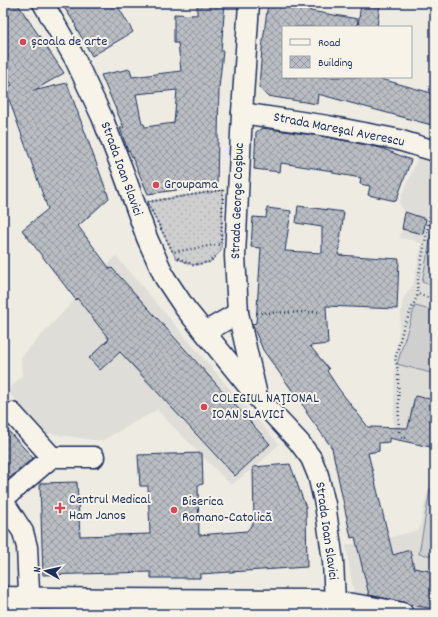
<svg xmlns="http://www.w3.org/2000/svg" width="438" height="617" font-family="Dekko,sans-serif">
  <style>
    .built { fill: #deddd8 }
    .grass { fill: url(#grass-dots); stroke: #757f96 }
    .garden { fill: #cfcfcf; stroke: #757f96 }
    .building { fill: url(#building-cross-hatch); stroke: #1b2f5e; fill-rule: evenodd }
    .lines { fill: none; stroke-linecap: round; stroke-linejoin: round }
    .minor-casing { stroke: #1b2f5e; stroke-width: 23 }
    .major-casing { stroke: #1b2f5e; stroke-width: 25 }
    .path { stroke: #1b2f5e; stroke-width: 2.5; stroke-dasharray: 1 3; stroke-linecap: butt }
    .minor { stroke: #f7f3e8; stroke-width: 20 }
    .major { stroke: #f7f3e8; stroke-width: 22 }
    .poi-dot { fill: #d1495b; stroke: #f7f3e8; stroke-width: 1.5 }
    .labels { text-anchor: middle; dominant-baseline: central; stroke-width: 4; stroke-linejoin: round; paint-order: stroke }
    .poi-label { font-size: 14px; fill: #1b2f5e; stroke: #f7f3e8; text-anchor: start }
    .street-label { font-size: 14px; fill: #1b2f5e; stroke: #f7f3e8 }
  </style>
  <defs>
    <pattern id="grass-dots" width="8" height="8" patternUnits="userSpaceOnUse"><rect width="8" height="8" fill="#cfcfcf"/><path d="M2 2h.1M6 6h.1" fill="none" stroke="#b1b2b4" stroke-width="1.8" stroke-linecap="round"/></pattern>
    <pattern id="building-cross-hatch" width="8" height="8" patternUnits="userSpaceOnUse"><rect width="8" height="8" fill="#babdc2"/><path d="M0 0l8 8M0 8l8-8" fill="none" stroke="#969aa1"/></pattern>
  </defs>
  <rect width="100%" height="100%" fill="#eeebe2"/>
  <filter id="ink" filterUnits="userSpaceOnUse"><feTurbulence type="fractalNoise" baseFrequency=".025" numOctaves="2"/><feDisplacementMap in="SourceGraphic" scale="8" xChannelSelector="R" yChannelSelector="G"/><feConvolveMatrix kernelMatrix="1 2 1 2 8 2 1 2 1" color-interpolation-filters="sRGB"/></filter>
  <g filter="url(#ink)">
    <g class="built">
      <path d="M418 158 435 164V215L422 282 435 286V448L393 438 395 359 403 299 413 285 422 244 413 240 400 238 405 216 399 202Z"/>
      <path d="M116 256 229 388 279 444 260 463 231 485 157 410 101 441 46 433 7 391 22 376 21 357Z"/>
      <path d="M432 473H435V611L354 595 346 545 392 537 419 530Z"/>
    </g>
    <path class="grass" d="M223 190 221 251 210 262 193 265 176 258 147 202Z"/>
    <g class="garden">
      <path d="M435 215V286L422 282Z"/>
      <path d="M415 306 435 311V361L431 373 397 364Z"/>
      <path d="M430 489 435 490V556L419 554Z"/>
    </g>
    <g class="building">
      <path d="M3 3H17L64 73 33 91 67 83 109 198 78 226 110 269 112 268 270 444 235 476 120 352 100 370 89 358 109 339 77 298 76 300 22 230 48 209 5 88 12 85 3 70Z"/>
      <path d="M61 3H116L133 32 92 56 75 26 76 25Z"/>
      <path d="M197 3H225L221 51H223L219 88 217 186 184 189 148 194 129 150 128 151 120 128H124L101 75 130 69 132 77 181 71 178 43H174V14L197 15ZM177 90 174 123 145 127 144 124H142L136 94Z"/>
      <path d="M268 3H310V11L358 19 357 27H283V77H374L435 94V126L318 94 317 104 267 96 259 87 262 49Z"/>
      <path d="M361 3H380L377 27H358Z"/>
      <path d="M262 128 326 137 381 148 411 160 396 201 368 195 370 186 360 184 361 178 333 173V171L281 163 280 172 254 169 256 132Z"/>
      <path d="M298 206 344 212 338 255 399 259 397 309 326 306 328 344 310 346 329 369 327 371 338 388 368 427 408 428 415 396 435 400V448L389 438V442L379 443V451L368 453 393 555 410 550 414 568 435 572V609L410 605 404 602 369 595 355 537 351 538 332 448 306 412 307 411 263 350 253 326 252 324 256 323 261 248 251 247 253 217 266 218 267 208 291 211 285 251 322 253V227L296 223Z"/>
      <path d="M405 212 426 219 423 234 402 229Z"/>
      <path d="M3 425 33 458 10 478 3 471Z"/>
      <path d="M202 453 203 484 198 485 199 535 247 531 254 522 253 467 290 464 306 508 307 567 200 574V578H151V572L43 575 40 483 77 482 80 536 150 534 148 486H140L138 455Z"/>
    </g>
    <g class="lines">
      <g class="minor-casing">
        <g id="minor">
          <path d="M43 3 75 59 102 117 123 171 147 238 165 278 185 308 257 397 299 442 311 458 318 475 325 504 333 561 335 602"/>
          <path d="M249 3 242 113 235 256 238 313 256 391"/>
          <path d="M242 113 328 126 395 139 435 151"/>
          <path d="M205 332 238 313"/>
          <path d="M12 413 52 457"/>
          <path d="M3 499 52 457H94"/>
          <path d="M3 501 23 532 27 547 30 614"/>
        </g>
      </g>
      <g class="major-casing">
        <path id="major" d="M3 598 113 600 316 601C345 603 373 608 402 614"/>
      </g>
      <g class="path">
        <path d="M223 190 221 244 173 252 147 202Z"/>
        <path d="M435 195 434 194 417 285 418 294 435 300"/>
        <path d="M178 258 193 265 210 262 216 255"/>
        <path d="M257 313 320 312"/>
        <path d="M406 438 399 437 398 370 395 359 403 329 418 294"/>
      </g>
      <use href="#minor" class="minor"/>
      <use href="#major" class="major"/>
    </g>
  </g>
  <g class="poi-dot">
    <circle cx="23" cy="42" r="4"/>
    <circle cx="156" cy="185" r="4"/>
    <circle cx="204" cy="407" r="4"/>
    <path d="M58 502h4v4h4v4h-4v4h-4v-4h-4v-4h4z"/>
    <circle cx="174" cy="510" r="4"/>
  </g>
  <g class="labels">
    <g class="poi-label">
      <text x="31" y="42">școala de arte</text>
      <text x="164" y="185">Groupama</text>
      <text x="212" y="399">COLEGIUL NAŢIONAL<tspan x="212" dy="16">IOAN SLAVICI</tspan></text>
      <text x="69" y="500">Centrul Medical<tspan x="69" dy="16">Ham Janos</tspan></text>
      <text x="182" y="502">Biserica<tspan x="182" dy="16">Romano-Catolică</tspan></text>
    </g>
    <g class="street-label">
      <text transform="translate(339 130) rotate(11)">Strada Mareșal Averescu</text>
      <text transform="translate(121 169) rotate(70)">Strada Ioan Slavici</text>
      <text transform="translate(238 201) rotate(-88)">Strada George Coșbuc</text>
      <text transform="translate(326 531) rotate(82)">Strada Ioan Slavici</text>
    </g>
  </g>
  <rect width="438" height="617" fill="none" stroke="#f7f3e8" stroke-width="16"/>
  <rect x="8" y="8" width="422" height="601" fill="none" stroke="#1b2f5e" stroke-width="1.5" filter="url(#ink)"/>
  <rect x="282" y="26" width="130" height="52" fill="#f7f3e8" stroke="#9fa5b1"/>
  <rect x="290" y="39" width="20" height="6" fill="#f7f3e8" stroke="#9fa5b1"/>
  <text x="318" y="46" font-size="12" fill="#1b2f5e">Road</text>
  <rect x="290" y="56" width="20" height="12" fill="url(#building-cross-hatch)" stroke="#9fa5b1"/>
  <text x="318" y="66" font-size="12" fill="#1b2f5e">Building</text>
  <g transform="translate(46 571) rotate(278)" stroke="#f7f3e8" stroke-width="3" paint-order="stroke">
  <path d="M0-3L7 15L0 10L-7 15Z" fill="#1b2f5e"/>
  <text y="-6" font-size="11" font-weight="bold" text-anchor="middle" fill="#1b2f5e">N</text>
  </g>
</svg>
